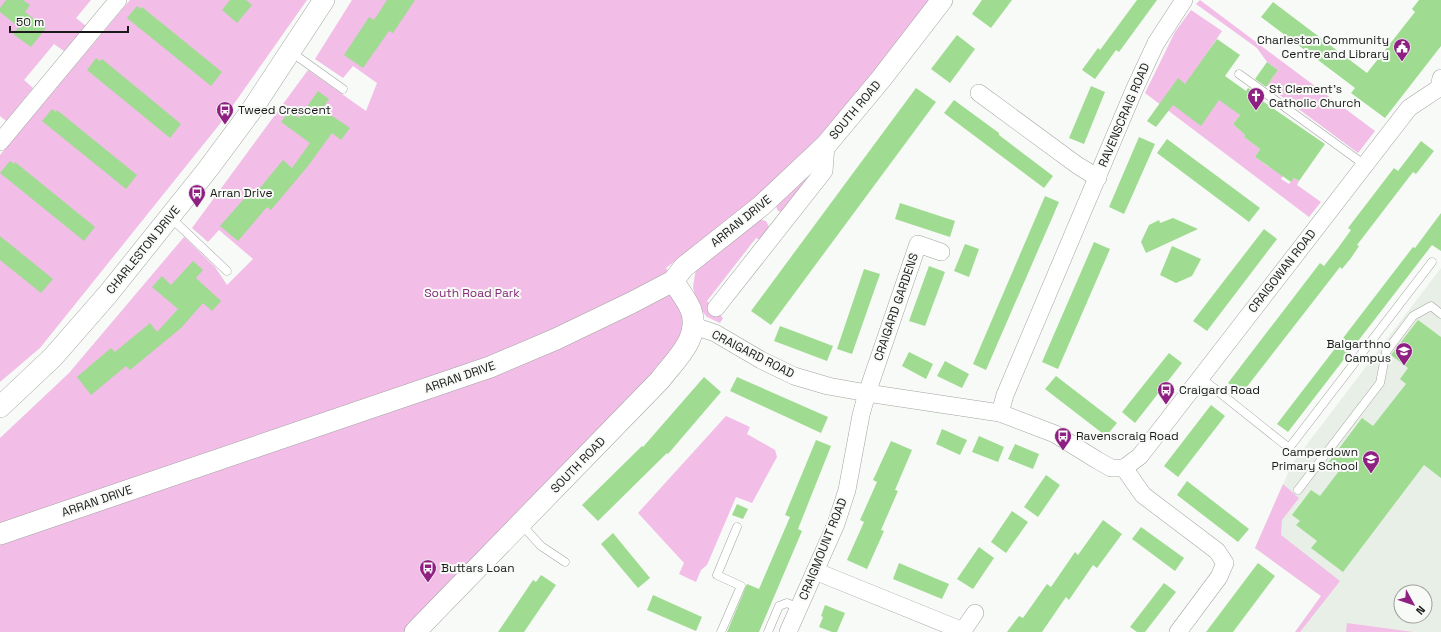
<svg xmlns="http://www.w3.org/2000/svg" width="1441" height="632" font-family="'Space Grotesk',sans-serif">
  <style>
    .built { fill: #e8efe6; fill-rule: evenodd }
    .green { fill: #f2bde7 }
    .building { fill: #9fdc91 }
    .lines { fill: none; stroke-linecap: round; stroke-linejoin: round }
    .service-casing { stroke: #a2a4a1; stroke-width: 9 }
    .minor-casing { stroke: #a2a4a1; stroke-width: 18 }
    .tertiary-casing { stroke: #a2a4a1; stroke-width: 22 }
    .service { stroke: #fff; stroke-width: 8 }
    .minor { stroke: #fff; stroke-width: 17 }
    .tertiary { stroke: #fff; stroke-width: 21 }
    .labels { text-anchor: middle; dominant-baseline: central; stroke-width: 4; stroke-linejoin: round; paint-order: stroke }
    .poi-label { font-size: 12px; fill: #181918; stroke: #f7faf6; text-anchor: start }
    .street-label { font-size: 12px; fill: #181918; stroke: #f7faf6 }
    .park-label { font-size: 12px; fill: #822b77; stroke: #f7faf6 }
  </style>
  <rect width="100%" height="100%" fill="#f7faf6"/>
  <path class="built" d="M1441 268V632H1295L1321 596 1255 548 1292 464ZM1401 592H1425V616H1401Z"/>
  <g class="green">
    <path d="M0 0H91L76 18 86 26 64 51 54 44 24 80 33 88 6 121 0 116Z"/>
    <path d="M130 0H307L219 125 40 348 0 382V155Z"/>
    <path d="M352 0H932C891 53 851 107 805 155 763 198 713 232 666 268L691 309 689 343 415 632H0V438L69 373 184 237 215 267 227 285 253 259 219 230 208 242 192 228 308 70 366 111 377 83 353 66 343 78 315 59Z"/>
    <path d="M1200 0 1375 131 1358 153 1259 80 1260 72 1271 80 1278 70 1267 62 1257 48 1196 4Z"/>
    <path d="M1191 10 1222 31 1197 68 1240 115 1233 124 1245 135 1244 137 1260 149 1255 157 1269 167 1275 159 1286 172 1281 179 1289 184 1294 178 1299 181 1297 185 1321 202 1309 217 1145 93 1175 32Z"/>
    <path d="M812 171 816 173 782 212 778 211 775 204Z"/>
    <path d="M757 219 766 221 770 229 762 240 756 238 707 301 723 318 720 323 707 317 697 305 693 287 696 268Z"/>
    <path d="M726 416 750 427 747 434 775 450 777 457 752 503 736 497 707 565 701 570 696 582 679 574 684 563 638 513Z"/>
    <path d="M1283 484 1299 498 1282 520 1281 535 1340 581 1300 632H1295L1321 596 1255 548Z"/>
    <path d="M1347 623 1413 632H1346Z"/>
  </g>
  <g class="building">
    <path d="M6 0H23L30 5 25 12 46 28 31 47 13 34 19 27 0 12V8Z"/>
    <path d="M230 0H246L252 5 237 23 222 10Z"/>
    <path d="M387 0H415L393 33 389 31 363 68 344 55 369 17 374 20Z"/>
    <path d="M982 0H1012L991 28 972 14Z"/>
    <path d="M1137 0H1157L1119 52 1116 50 1095 79 1082 70 1098 48 1100 50Z"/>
    <path d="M1419 0H1441V46L1385 118 1351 93 1355 88 1261 17 1273 2 1367 73 1415 12 1412 9Z"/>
    <path d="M137 6 141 9 142 7 222 72 211 86 127 18Z"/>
    <path d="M957 35 975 49 950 83 931 69Z"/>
    <path d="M1217 39 1240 55 1225 76 1246 91 1248 88 1260 96 1258 98 1325 144 1299 181 1294 178 1291 182 1255 157 1260 149 1244 137 1245 135 1233 124 1240 115 1219 100 1201 126 1173 105 1156 127 1147 121 1178 78 1185 84Z"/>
    <path d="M96 58 100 61 102 59 181 124 170 138 87 70Z"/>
    <path d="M1267 62 1278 70 1266 87 1255 79Z"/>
    <path d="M1091 86 1105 92 1084 144 1069 138Z"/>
    <path d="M916 88 936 102 771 325 751 311Z"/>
    <path d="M318 91 329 99 322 109 350 128 341 140 332 133 308 166 271 210 267 207 238 241 220 226 250 192 254 195 283 160 292 168 310 143 281 122 289 111 299 118Z"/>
    <path d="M954 100 999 133V135L1053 176 1044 188 944 113Z"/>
    <path d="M52 109 56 112 57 110 137 175 126 189 42 121Z"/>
    <path d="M1139 137 1155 144 1124 214 1109 207Z"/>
    <path d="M1167 139 1260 208 1249 222 1157 153Z"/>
    <path d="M1421 141 1434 151 1416 174 1413 172 1357 245 1359 246 1351 258 1342 269 1340 267 1242 393 1228 383 1320 263 1324 266 1338 248 1351 230 1348 228 1394 168 1398 171Z"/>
    <path d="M10 161 14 164 15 162 95 227 84 241 0 173Z"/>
    <path d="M1045 196 1059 202 986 370 973 364Z"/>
    <path d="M900 203 955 221 950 237 895 219Z"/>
    <path d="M1441 213V251L1432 245 1288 432 1277 424 1413 247 1415 248Z"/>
    <path d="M1173 218 1198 229 1146 253 1141 242 1149 225 1159 220 1160 223Z"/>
    <path d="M1264 229 1277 239 1207 331 1193 321Z"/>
    <path d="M0 236 53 279 41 293 0 260Z"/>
    <path d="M1094 242 1110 249 1058 369 1042 362Z"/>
    <path d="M965 244 979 249 969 277 954 271Z"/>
    <path d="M1172 246 1201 259 1192 276 1176 283 1160 275Z"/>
    <path d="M193 261 203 270 196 278 221 301 212 311 203 303 181 328 130 370 126 366 91 395 77 377 111 348 115 352 150 323 157 332 178 309 152 287 162 276 171 285Z"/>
    <path d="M929 266 945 272 925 326 909 321Z"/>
    <path d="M864 269 880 274 852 354 837 349Z"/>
    <path d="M1418 320 1441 337V478L1424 465 1343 572 1311 548 1317 541 1296 525 1300 521 1292 515 1311 490 1320 496 1339 471 1328 463 1362 418 1373 426 1406 384 1400 379 1408 368 1391 355Z"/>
    <path d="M780 326 833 346 827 361 774 341Z"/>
    <path d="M909 352 933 364 926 379 902 366Z"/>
    <path d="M1169 353 1182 363 1135 423 1122 412Z"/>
    <path d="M945 361 969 374 962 388 937 376Z"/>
    <path d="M1056 376 1117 423 1106 436 1045 389Z"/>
    <path d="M704 377 721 392 668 454 667 453 598 521 582 505 642 446 643 447Z"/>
    <path d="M737 377 828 417 821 433 730 391Z"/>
    <path d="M1211 405 1225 416 1178 477 1164 466Z"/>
    <path d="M942 429 967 440 960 455 936 444Z"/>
    <path d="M979 436 1004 447 998 462 972 452Z"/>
    <path d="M816 440 831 446 798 529 802 531 759 632H727L747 584 759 589 790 517 785 515Z"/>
    <path d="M891 441 912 450 895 490 898 491 881 530 884 531 867 569 847 560 864 522 860 520 877 482 873 480Z"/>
    <path d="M1015 444 1039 454 1033 469 1008 459Z"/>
    <path d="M1046 475 1060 485 1038 517 1024 507Z"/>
    <path d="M1187 481 1249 529 1238 542 1177 495Z"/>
    <path d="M737 504 748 509 743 519 732 515Z"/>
    <path d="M1012 511 1028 522 1006 553 991 542Z"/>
    <path d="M1103 520 1122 534 1097 568 1093 565 1069 600 1066 597 1042 632H1007L1019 616 1023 618 1047 584 1051 587 1075 552 1078 555Z"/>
    <path d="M1141 527 1184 558 1175 571 1132 539Z"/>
    <path d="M613 533 650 578 638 588 601 544Z"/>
    <path d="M979 547 994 558 973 589 957 579Z"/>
    <path d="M899 563 949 584 942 599 893 579Z"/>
    <path d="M1258 563 1275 576 1233 632H1206Z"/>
    <path d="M541 575 556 585 524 632H498L533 580 536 582Z"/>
    <path d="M1164 583 1176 592 1145 632H1137L1130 627Z"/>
    <path d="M653 595 702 617 696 631 647 610Z"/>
    <path d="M825 605 845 613 837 632H832L819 627 823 617 821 616Z"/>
  </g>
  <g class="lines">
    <g class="service-casing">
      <g id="service">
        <path d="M291 52 343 89"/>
        <path d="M1239 74 1365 165"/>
        <path d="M170 217 227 271"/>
        <path d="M1200 377 1289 448 1432 262"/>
        <path d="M1298 490 1380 383 1386 352 1413 316 1431 306 1441 314"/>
        <path d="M521 524 541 546 565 562"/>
        <path d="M721 632 741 586 717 575 737 527"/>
        <path d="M768 632 779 606 787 603 799 608"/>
      </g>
    </g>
    <g class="minor-casing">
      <g id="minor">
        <path d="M979 93 1077 165 1098 178"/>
        <path d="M0 142 118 0"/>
        <path d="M716 308 824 171 826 145"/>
        <path d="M694 326 715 333 761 360 794 376 828 386 867 393 1000 413 1055 434 1097 460 1111 468H1124"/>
        <path d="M1000 413 1005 395 1135 88 1156 43 1184 0"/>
        <path d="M1124 468 1140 456 1409 108 1439 88 1441 78"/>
        <path d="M1124 468 1143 495 1217 551 1225 563 1219 577 1178 632"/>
        <path d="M815 571 963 631"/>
        <path d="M788 632 836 524 847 490 861 415 867 393 918 244 941 252"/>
        <path d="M962 632 975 613"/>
      </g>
    </g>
    <g class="tertiary-casing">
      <g id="tertiary">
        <path d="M0 407 53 357 108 294 208 169 251 111 324 0"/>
        <path d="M0 534 490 367 556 339 631 303 673 281 684 267 761 206 826 145 881 79 942 0"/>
        <path d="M415 632 660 380C676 359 701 338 691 310 687 300 679 290 673 281"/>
      </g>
    </g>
    <use href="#service" class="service"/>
    <use href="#minor" class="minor"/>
    <use href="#tertiary" class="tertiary"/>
  </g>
  <defs>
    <g id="civic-pin" transform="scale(0.9)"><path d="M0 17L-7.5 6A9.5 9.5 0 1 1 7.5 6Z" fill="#8e2082" stroke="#f7faf6"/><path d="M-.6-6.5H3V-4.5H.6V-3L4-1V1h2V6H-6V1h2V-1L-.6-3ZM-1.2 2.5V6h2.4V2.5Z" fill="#fff"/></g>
    <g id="church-pin" transform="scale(0.9)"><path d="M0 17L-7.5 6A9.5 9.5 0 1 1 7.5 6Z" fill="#8e2082" stroke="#f7faf6"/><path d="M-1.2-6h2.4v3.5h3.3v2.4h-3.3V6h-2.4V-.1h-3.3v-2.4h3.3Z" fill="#fff"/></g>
    <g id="bus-pin" transform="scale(0.9)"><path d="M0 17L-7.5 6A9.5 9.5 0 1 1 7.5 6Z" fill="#8e2082" stroke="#f7faf6"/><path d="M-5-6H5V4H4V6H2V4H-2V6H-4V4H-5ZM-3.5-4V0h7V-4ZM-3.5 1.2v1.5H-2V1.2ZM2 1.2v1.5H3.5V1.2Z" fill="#fff"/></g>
    <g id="school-pin" transform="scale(0.9)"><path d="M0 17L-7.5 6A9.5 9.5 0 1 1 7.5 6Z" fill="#8e2082" stroke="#f7faf6"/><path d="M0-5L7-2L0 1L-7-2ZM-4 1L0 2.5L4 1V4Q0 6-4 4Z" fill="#fff"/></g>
  </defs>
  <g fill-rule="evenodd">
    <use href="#civic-pin" x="1402" y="47"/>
    <use href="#church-pin" x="1256" y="96"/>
    <use href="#bus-pin" x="225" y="110"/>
    <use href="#bus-pin" x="197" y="193"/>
    <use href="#school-pin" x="1404" y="351"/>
    <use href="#bus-pin" x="1166" y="390"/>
    <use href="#bus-pin" x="1063" y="436"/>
    <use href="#school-pin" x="1371" y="459"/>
    <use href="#bus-pin" x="428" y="568"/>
  </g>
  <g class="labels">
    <g class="poi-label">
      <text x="1389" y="40" text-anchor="end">Charleston Community<tspan x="1389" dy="14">Centre and Library</tspan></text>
      <text x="1269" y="89">St Clement’s<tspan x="1269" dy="14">Catholic Church</tspan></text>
      <text x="238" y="110">Tweed Crescent</text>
      <text x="210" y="193">Arran Drive</text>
      <text x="1391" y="344" text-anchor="end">Balgarthno<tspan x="1391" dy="14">Campus</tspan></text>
      <text x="1179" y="390">Craigard Road</text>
      <text x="1076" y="436">Ravenscraig Road</text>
      <text x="1358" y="452" text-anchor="end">Camperdown<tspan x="1358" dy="14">Primary School</tspan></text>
      <text x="441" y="568">Buttars Loan</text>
    </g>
    <g class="street-label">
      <text transform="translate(855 110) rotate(-50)">SOUTH ROAD</text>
      <text transform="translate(1124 115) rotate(-67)">RAVENSCRAIG ROAD</text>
      <text transform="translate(741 221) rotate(-39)">ARRAN DRIVE</text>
      <text transform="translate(143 250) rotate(-51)">CHARLESTON DRIVE</text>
      <text transform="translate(1282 271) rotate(-52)">CRAIGOWAN ROAD</text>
      <text transform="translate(896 307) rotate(-71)">CRAIGARD GARDENS</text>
      <text transform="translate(753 354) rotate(27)">CRAIGARD ROAD</text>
      <text transform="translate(460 377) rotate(-19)">ARRAN DRIVE</text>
      <text transform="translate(578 465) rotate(-46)">SOUTH ROAD</text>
      <text transform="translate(97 501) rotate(-19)">ARRAN DRIVE</text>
      <text transform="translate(823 549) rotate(-68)">CRAIGMOUNT ROAD</text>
    </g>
    <g class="park-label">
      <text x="472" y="293">South Road Park</text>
    </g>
  </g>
  <g transform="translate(1413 604) rotate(130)"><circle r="19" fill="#f7faf6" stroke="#9ea09d"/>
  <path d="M0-3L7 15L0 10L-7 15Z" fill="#8e2082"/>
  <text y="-6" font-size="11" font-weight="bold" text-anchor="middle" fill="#181918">N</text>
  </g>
  <path d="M10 26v6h118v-6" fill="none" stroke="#181918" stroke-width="2"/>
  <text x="16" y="26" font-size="12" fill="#181918" stroke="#f7faf6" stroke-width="3" paint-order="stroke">50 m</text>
</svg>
